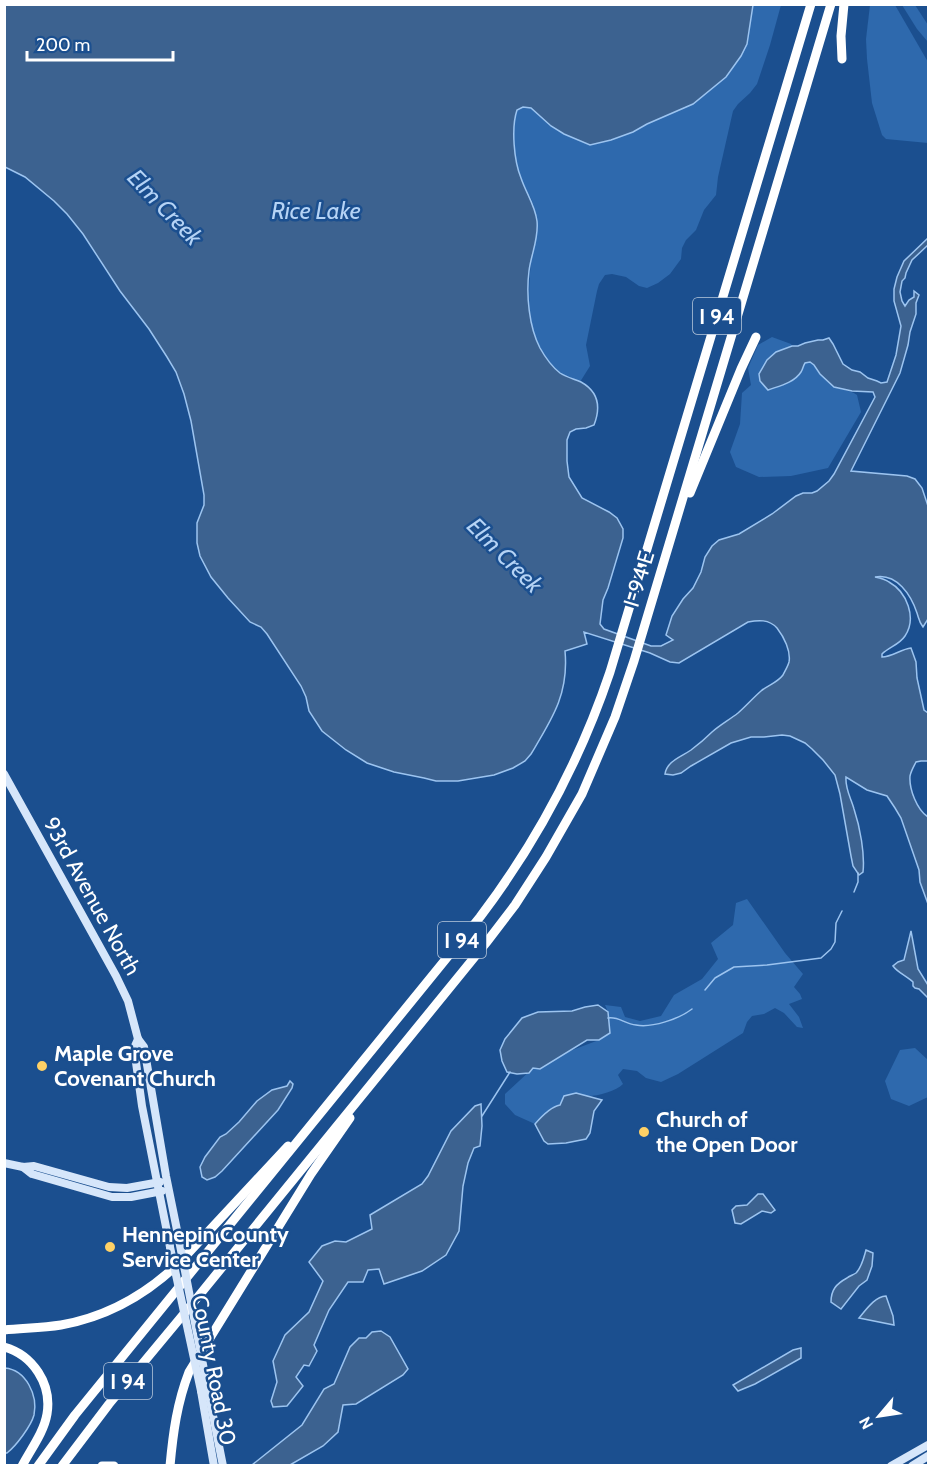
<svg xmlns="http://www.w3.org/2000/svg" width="933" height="1470" font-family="Cabin,sans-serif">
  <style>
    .green { fill: #2e69ad }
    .water { fill: #3c6290; stroke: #9cc4f0; stroke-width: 1.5 }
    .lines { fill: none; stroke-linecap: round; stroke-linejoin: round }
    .stream { stroke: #9cc4f0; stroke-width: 1.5 }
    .secondary { stroke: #d6e6fa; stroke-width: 8 }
    .highway { stroke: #fff; stroke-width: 9 }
    .secondary-bridge { stroke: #d6e6fa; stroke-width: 8 }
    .poi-dot { fill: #ffd166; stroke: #1b4f8f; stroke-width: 2 }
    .labels { text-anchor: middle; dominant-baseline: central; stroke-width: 5; stroke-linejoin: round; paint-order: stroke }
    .shield { fill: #1b4f8f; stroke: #bbcadd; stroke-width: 1.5 }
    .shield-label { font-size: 21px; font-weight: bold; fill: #fff }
    .street-label { font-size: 22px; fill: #fff; stroke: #1b4f8f }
    .poi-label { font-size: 22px; font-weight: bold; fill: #fff; stroke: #1b4f8f; text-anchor: start }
    .water-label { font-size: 24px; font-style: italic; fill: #b5d3f5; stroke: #1b4f8f }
  </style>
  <rect width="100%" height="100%" fill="#1b4f8f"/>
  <g class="green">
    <path d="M753 5H781L770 45 757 84 750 93 738 104 733 111 718 177 716 195 704 210 696 230 686 240 682 248 681 259 670 274 658 283 647 288 639 286 626 277 612 274 605 275 599 284 597 291 586 345 590 366 580 382C574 379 568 378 563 375 555 370 549 362 544 355 521 318 531 275 533 234 533 226 535 215 534 207 532 198 524 186 520 178 514 160 511 128 517 110L523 107 531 108 551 126 564 134 590 145 611 140 633 132 647 124 693 104 726 77 733 67 750 19Z"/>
    <path d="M870 5H895L928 62V143L886 139 882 135 872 103 867 59 866 39Z"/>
    <path d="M902 5H915L928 25V42L917 29Z"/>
    <path d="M772 337 791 344 792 346 778 351 767 360 802 367 805 363 810 362C819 369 824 381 834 387 841 390 850 390 857 395L861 412 828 468 791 476 759 477 736 467 730 452 740 424 742 393 751 385 748 368 758 345Z"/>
    <path d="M747 899 785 953 803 974 794 987 800 994 802 999 789 1004 799 1017 803 1028 797 1027 784 1013 775 1008 764 1014 752 1016 747 1022 743 1033 678 1074 661 1082 646 1078 637 1071 623 1069 618 1075 623 1084C616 1091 596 1097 585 1096 582 1096 579 1094 576 1093L559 1105 556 1106 546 1113 543 1117 535 1124 515 1115 505 1104V1094L533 1068 540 1069 567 1052 599 1040 610 1033 608 1012 605 1005 621 1007 625 1017 640 1021 661 1016 674 995 702 979 718 959 711 943 733 925 736 903Z"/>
    <path d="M915 1048 928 1060V1097L909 1106 891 1099 885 1081 900 1050Z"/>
  </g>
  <g class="water">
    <path d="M4 5H753L747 44 741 56 726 77 693 104 647 124 633 132 611 140 590 145 564 134 551 126 531 108 523 107 517 110C511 128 514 161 521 178 526 193 535 205 537 221 539 239 531 254 529 271 526 295 529 327 540 348 545 357 551 366 560 373 566 377 574 379 581 382 599 392 601 407 594 425L586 428 576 429 570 432 567 440V461L569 477 582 498 609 512 617 518 623 529V538L608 588 603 600 600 624 604 629 651 646H661L673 640 666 635 672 616 683 599 693 588 701 572 705 557 712 546 719 540 739 534 772 514 796 496 803 493H812L817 491 829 481 834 474 875 397 873 392 852 391 834 387 820 374 814 365 810 362 805 363C803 366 803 369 801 372 794 383 779 386 768 390L760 381 759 374 767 360 776 352 792 346H798L805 343 818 340H823L829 338 833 344 843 364 852 370 860 372 868 378 877 381 881 383 887 382 896 355 901 326 894 301V289L897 277 904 261 928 238V245L912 260 906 273 905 278 902 281 900 292 902 301 905 306 909 300 914 297V291L919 295 916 303V314L910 332 908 345 900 373 851 471 907 476 915 479 922 488 928 506V619L923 627C919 622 919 619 917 613 911 595 897 573 875 577 880 578 885 579 889 582 907 592 917 618 905 636 899 645 889 647 882 654V657C892 657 901 649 911 648L916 662 917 678 924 710 928 713V761H921L916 762C914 766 911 771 910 776 909 789 917 810 928 817V904L920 882 919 870 901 818 895 808 887 796 867 790 846 777C845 789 851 798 854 809 860 827 865 854 863 872L859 875 853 866 851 856 840 794 835 775 823 760 812 749 805 743 790 736 782 735 764 737H751L731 743 691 766 681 773 673 775 665 774C667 761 681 757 691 750 699 744 705 739 712 732 720 725 729 720 738 713 746 706 753 698 761 691 768 685 777 683 783 675 785 671 788 666 789 662 791 651 784 637 777 628 769 619 758 620 748 622L679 663 670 662 650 653 584 632 587 644 565 651C569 694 552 719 531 754L525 761 513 768 494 775 458 781H436L424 778 394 772 367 763 346 750 322 731 309 711 306 697 301 686 267 634 261 627 250 622 228 598 211 577 200 556 197 543V523L204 505V495L191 421 184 394 176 372 167 357 149 329 120 291 83 234 67 214 54 201 25 177 5 167Z"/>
    <path d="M911 931 918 969 928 985V998L919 989 915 988 913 986V982C907 976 898 973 893 966L898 962 904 960Z"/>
    <path d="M598 1005 608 1012 610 1033 599 1040H587L540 1069 533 1068 529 1073 517 1074 507 1072 502 1061 500 1050 505 1039 522 1018 538 1012 572 1011 585 1007Z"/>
    <path d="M290 1081 293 1084 292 1088 278 1110 222 1171 215 1177 207 1180 202 1177 200 1167 205 1157 220 1137 226 1134 239 1122 257 1101 272 1090 287 1086Z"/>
    <path d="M576 1093 602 1100 594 1111 590 1133 586 1139 566 1143 548 1144 544 1141 535 1124C541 1117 550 1107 560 1105L564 1096Z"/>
    <path d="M481 1104 482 1126 480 1146 474 1148 468 1163 463 1186 459 1231 446 1255 422 1271 384 1284 379 1269 368 1270 363 1282H348L329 1310 314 1345 317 1351 309 1366 304 1365 296 1377 303 1386 287 1406 273 1407 271 1401 277 1382 273 1361 285 1335 309 1312 323 1281 309 1262 322 1246 335 1241 346 1242 372 1229 370 1215 422 1184 428 1176 451 1131 475 1106Z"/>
    <path d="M758 1194H763L775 1210 771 1213 762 1211 741 1224 735 1223 732 1210 736 1206 747 1205Z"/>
    <path d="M866 1250 873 1253 872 1266 867 1280 859 1286 841 1309 831 1302C831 1290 836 1284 847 1278 849 1276 853 1275 856 1273 862 1267 864 1257 866 1250Z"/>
    <path d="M886 1296 893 1316 894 1325 859 1318C866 1310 874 1297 886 1296Z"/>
    <path d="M381 1331 390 1337 408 1369 403 1375 356 1404 343 1405 338 1432 323 1446 290 1465H252L302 1425 324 1389 334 1384 350 1347 359 1338H366L372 1332Z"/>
    <path d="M801 1348V1358L755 1384 738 1391 733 1385 793 1350Z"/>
    <path d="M5 1368C26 1370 38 1395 34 1415 31 1426 16 1446 7 1453H4Z"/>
  </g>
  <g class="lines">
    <g class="stream">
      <path d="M854 892 858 882V873"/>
      <path d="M705 990 715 978 734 967 767 965 821 958 831 949 835 942 836 923 842 911"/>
      <path d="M608 1018C618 1016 625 1024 636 1025 652 1028 679 1019 692 1009"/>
      <path d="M482 1116 510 1072"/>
    </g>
    <g class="secondary">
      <path d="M4 774 116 976 128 1001 138 1039 144 1047 166 1176 178 1235"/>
      <path d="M138 1039 134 1048 142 1106 170 1247"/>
      <path d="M4 1163 23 1167 34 1166 109 1187 127 1188 160 1182"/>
      <path d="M23 1167 32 1174 112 1197H131L162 1191"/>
      <path d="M206 1380 223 1466"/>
      <path d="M201 1391 214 1466"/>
      <path d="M891 1466 928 1445"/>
      <path d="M912 1466 928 1456"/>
    </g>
    <g class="highway">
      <path d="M842 59 841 36 844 4"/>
      <path d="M690 493 741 369 756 337"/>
      <path d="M4 1330C23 1328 42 1328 61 1325 106 1317 147 1294 180 1262L288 1146"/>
      <path d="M4 1347C33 1355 52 1384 47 1414 44 1432 31 1449 22 1466"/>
      <path d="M38 1466 75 1415 480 917C536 843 580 761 610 672L811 4"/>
      <path d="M62 1466 109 1404 197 1298 486 943 515 905 546 857 582 794 615 717 634 661 831 4"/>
      <path d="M102 1466H114"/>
      <path d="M170 1466C173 1433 177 1403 189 1372L311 1174 350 1118"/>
    </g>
    <g class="secondary-bridge">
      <path d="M178 1235 206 1380"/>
      <path d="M170 1247 201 1391"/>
    </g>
  </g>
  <g class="poi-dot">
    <circle cx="42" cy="1066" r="6"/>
    <circle cx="644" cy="1132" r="6"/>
    <circle cx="110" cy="1247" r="6"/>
  </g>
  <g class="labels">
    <g class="shield">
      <rect x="693" y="298" width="48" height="36" rx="4.5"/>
      <rect x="438" y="922" width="48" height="36" rx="4.5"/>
      <rect x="104" y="1363" width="48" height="36" rx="4.5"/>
    </g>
    <g class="shield-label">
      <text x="717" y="316">I 94</text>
      <text x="462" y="940">I 94</text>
      <text x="128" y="1381">I 94</text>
    </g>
    <g class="street-label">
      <text transform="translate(639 579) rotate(-73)">I-94 E</text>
      <text transform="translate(92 896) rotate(61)">93rd Avenue North</text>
      <text transform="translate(214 1370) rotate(79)">County Road 30</text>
    </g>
    <g class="poi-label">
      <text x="54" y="1053">Maple Grove<tspan x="54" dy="25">Covenant Church</tspan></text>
      <text x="656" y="1119">Church of<tspan x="656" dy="25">the Open Door</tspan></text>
      <text x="122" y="1234">Hennepin County<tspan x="122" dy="25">Service Center</tspan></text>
    </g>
    <g class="water-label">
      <text transform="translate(165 207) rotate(46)">Elm Creek</text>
      <text x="316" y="210">Rice Lake</text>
      <text transform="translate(505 555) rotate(45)">Elm Creek</text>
    </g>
  </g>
  <rect width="933" height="1470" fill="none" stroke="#ffffff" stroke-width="12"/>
  <g transform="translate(879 1416) rotate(241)" stroke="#1b4f8f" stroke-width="4.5" paint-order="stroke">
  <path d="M0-4.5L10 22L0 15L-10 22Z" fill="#ffffff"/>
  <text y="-9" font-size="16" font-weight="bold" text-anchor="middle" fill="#ffffff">N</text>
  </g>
  <path d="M27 51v9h146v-9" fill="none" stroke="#ffffff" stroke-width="3"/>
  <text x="36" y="51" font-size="18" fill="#ffffff" stroke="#1b4f8f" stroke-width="4.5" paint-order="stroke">200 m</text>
</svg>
